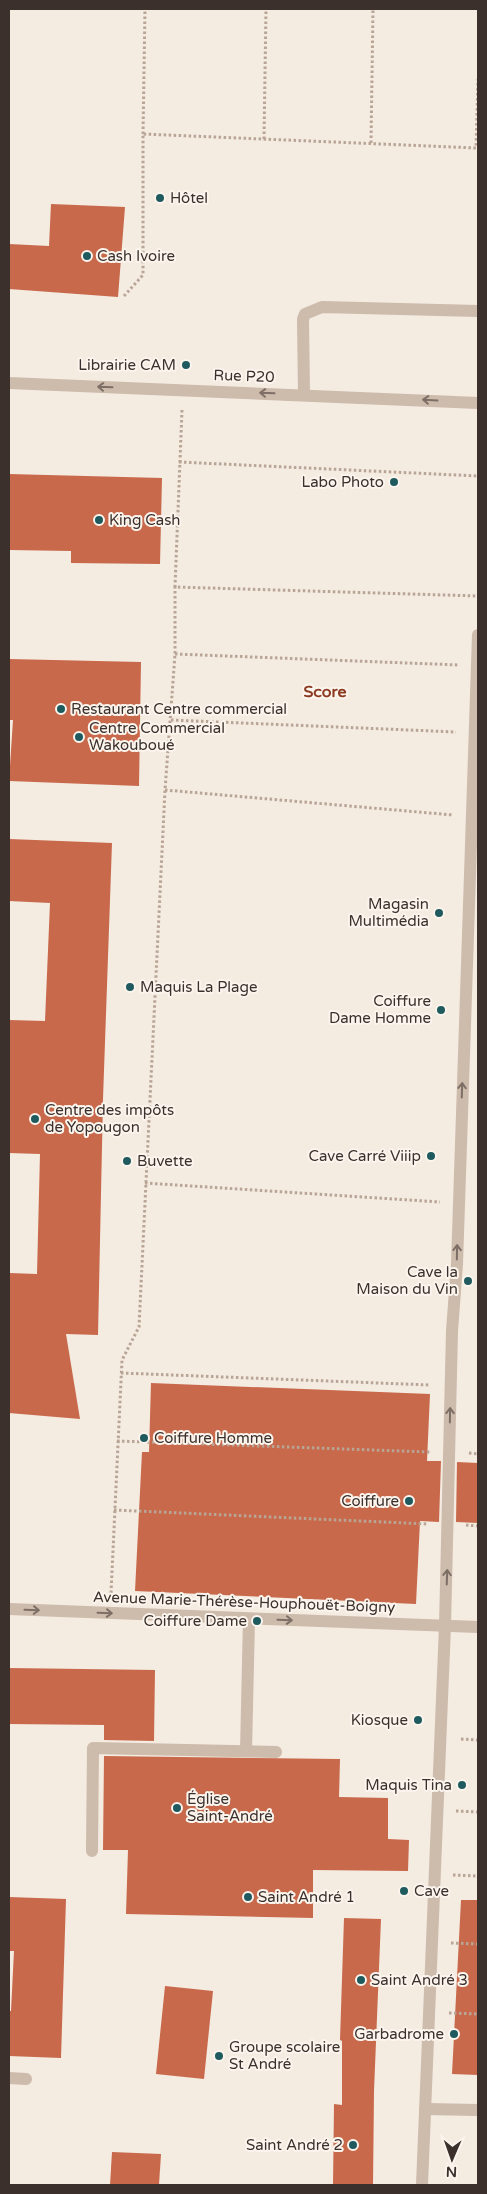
<svg xmlns="http://www.w3.org/2000/svg" width="487" height="2194" font-family="'Varela Round',sans-serif">
  <style>
    .building { fill: #c8694b }
    .lines { fill: none; stroke-linecap: round; stroke-linejoin: round }
    .path { stroke: #b9a596; stroke-width: 3; stroke-dasharray: 2.5 2.5; stroke-linecap: butt }
    .service { stroke: #cdbbac; stroke-width: 12 }
    .minor { stroke: #cdbbac; stroke-width: 12 }
    .tertiary { stroke: #cdbbac; stroke-width: 12 }
    .oneway { stroke: #7d6f65 }
    .poi-dot { fill: #1f5a5e; stroke: #fbf5ee; stroke-width: 2 }
    .labels { text-anchor: middle; dominant-baseline: central; stroke-width: 4; stroke-linejoin: round; paint-order: stroke }
    .poi-label { font-size: 15px; fill: #3b302b; stroke: #fbf5ee; text-anchor: start }
    .street-label { font-size: 15px; fill: #3b302b; stroke: #fbf5ee }
    .neighbourhood-label { font-size: 16px; font-weight: bold; fill: #8c3b22; stroke: #fbf5ee }
  </style>
  <rect width="100%" height="100%" fill="#f4ebe1"/>
  <g class="building">
    <path d="M51 204 125 207 118 297 9 289V244L49 246Z"/>
    <path d="M9 474 162 478 160 564 71 563V551L9 550Z"/>
    <path d="M9 659 141 662 139 786 9 781 13 720H9Z"/>
    <path d="M9 839 112 843 103 1099 98 1335 66 1334 80 1419 9 1413V1273L37 1274 40 1154 9 1153V1020L45 1021 50 903 9 901Z"/>
    <path d="M151 1383 430 1394 427 1461H441L439 1522 420 1521 416 1604 135 1591 142 1452H149Z"/>
    <path d="M457 1462 478 1463V1523L456 1522Z"/>
    <path d="M9 1668 155 1670 154 1741 104 1740V1725L9 1724Z"/>
    <path d="M104 1756 340 1759 339 1797 388 1798V1839L409 1840 408 1871 313 1870V1918L126 1914 128 1850H103Z"/>
    <path d="M9 1897 66 1899 61 2058 9 2056V2011H11L14 1951H9Z"/>
    <path d="M461 1900H478V2075L452 2074Z"/>
    <path d="M344 1918 381 1919 374 2091 373 2185H333L334 2104 342 2105V2041L340 2040Z"/>
    <path d="M165 1986 213 1991 204 2079 156 2074Z"/>
    <path d="M112 2152 161 2154 159 2185H110Z"/>
  </g>
  <g class="lines">
    <g class="path">
      <path d="M143 134 145 9"/>
      <path d="M264 139 266 9"/>
      <path d="M371 143 373 9"/>
      <path d="M124 296 143 275V134L476 148 478 79"/>
      <path d="M182 410 175 587 478 596"/>
      <path d="M179 462 478 476"/>
      <path d="M175 654 459 665"/>
      <path d="M171 720 456 732"/>
      <path d="M165 790 453 815"/>
      <path d="M145 1183 440 1202"/>
      <path d="M121 1373 430 1385"/>
      <path d="M117 1441 430 1452"/>
      <path d="M469 1453 478 1454"/>
      <path d="M114 1510 428 1524"/>
      <path d="M466 1525 478 1526"/>
      <path d="M111 1593 122 1360 139 1327 165 790 175 654V587"/>
      <path d="M461 1739 478 1740"/>
      <path d="M456 1811 478 1812"/>
      <path d="M453 1875 478 1876"/>
      <path d="M451 1943 478 1944"/>
      <path d="M449 2013 478 2014"/>
    </g>
    <g class="service">
      <path d="M304 394 303 319 305 314 322 307 478 311"/>
      <path d="M246 1751 249 1619"/>
      <path d="M92 1851 93 1748 276 1752"/>
      <path d="M9 2078 26 2079"/>
    </g>
    <g class="minor">
      <path d="M425 2109 478 2110"/>
      <path d="M422 2185 445 1626"/>
    </g>
    <g class="tertiary">
      <path d="M9 383 478 403"/>
      <path d="M9 1609 478 1627"/>
      <path d="M445 1626 452 1331 457 1264 478 635"/>
    </g>
  </g>
  <defs><path id="oneway-shaft" d="M-6 0H5M1.5-3L5.5 0L1.5 3" fill="none" stroke-width="1.6" stroke-linecap="round" stroke-linejoin="round" transform="scale(1.25)"/></defs>
  <g class="oneway">
    <use href="#oneway-shaft" transform="translate(105 387) rotate(-178)"/>
    <use href="#oneway-shaft" transform="translate(267 393) rotate(-178)"/>
    <use href="#oneway-shaft" transform="translate(430 400) rotate(-177)"/>
    <use href="#oneway-shaft" transform="translate(462 1090) rotate(-88)"/>
    <use href="#oneway-shaft" transform="translate(457 1252) rotate(-89)"/>
    <use href="#oneway-shaft" transform="translate(450 1415) rotate(-89)"/>
    <use href="#oneway-shaft" transform="translate(447 1577) rotate(-88)"/>
    <use href="#oneway-shaft" transform="translate(32 1610) rotate(2)"/>
    <use href="#oneway-shaft" transform="translate(105 1613) rotate(2)"/>
    <use href="#oneway-shaft" transform="translate(285 1620) rotate(2)"/>
  </g>
  <g class="poi-dot">
    <circle cx="160" cy="198" r="5"/>
    <circle cx="87" cy="256" r="5"/>
    <circle cx="186" cy="365" r="5"/>
    <circle cx="394" cy="482" r="5"/>
    <circle cx="99" cy="520" r="5"/>
    <circle cx="61" cy="709" r="5"/>
    <circle cx="79" cy="737" r="5"/>
    <circle cx="439" cy="913" r="5"/>
    <circle cx="130" cy="987" r="5"/>
    <circle cx="441" cy="1010" r="5"/>
    <circle cx="35" cy="1119" r="5"/>
    <circle cx="431" cy="1156" r="5"/>
    <circle cx="127" cy="1161" r="5"/>
    <circle cx="468" cy="1281" r="5"/>
    <circle cx="144" cy="1438" r="5"/>
    <circle cx="409" cy="1501" r="5"/>
    <circle cx="257" cy="1621" r="5"/>
    <circle cx="418" cy="1720" r="5"/>
    <circle cx="462" cy="1785" r="5"/>
    <circle cx="177" cy="1808" r="5"/>
    <circle cx="404" cy="1891" r="5"/>
    <circle cx="248" cy="1897" r="5"/>
    <circle cx="361" cy="1980" r="5"/>
    <circle cx="454" cy="2034" r="5"/>
    <circle cx="219" cy="2056" r="5"/>
    <circle cx="353" cy="2145" r="5"/>
  </g>
  <g class="labels">
    <g class="poi-label">
      <text x="170" y="198">Hôtel</text>
      <text x="97" y="256">Cash Ivoire</text>
      <text x="176" y="365" text-anchor="end">Librairie CAM</text>
      <text x="384" y="482" text-anchor="end">Labo Photo</text>
      <text x="109" y="520">King Cash</text>
      <text x="71" y="709">Restaurant Centre commercial</text>
      <text x="89" y="728">Centre Commercial<tspan x="89" dy="17">Wakouboué</tspan></text>
      <text x="429" y="904" text-anchor="end">Magasin<tspan x="429" dy="17">Multimédia</tspan></text>
      <text x="140" y="987">Maquis La Plage</text>
      <text x="431" y="1001" text-anchor="end">Coiffure<tspan x="431" dy="17">Dame Homme</tspan></text>
      <text x="45" y="1110">Centre des impôts<tspan x="45" dy="17">de Yopougon</tspan></text>
      <text x="421" y="1156" text-anchor="end">Cave Carré Viiip</text>
      <text x="137" y="1161">Buvette</text>
      <text x="458" y="1272" text-anchor="end">Cave la<tspan x="458" dy="17">Maison du Vin</tspan></text>
      <text x="154" y="1438">Coiffure Homme</text>
      <text x="399" y="1501" text-anchor="end">Coiffure</text>
      <text x="247" y="1621" text-anchor="end">Coiffure Dame</text>
      <text x="408" y="1720" text-anchor="end">Kiosque</text>
      <text x="452" y="1785" text-anchor="end">Maquis Tina</text>
      <text x="187" y="1799">Église<tspan x="187" dy="17">Saint-André</tspan></text>
      <text x="414" y="1891">Cave</text>
      <text x="258" y="1897">Saint André 1</text>
      <text x="371" y="1980">Saint André 3</text>
      <text x="444" y="2034" text-anchor="end">Garbadrome</text>
      <text x="229" y="2047">Groupe scolaire<tspan x="229" dy="17">St André</tspan></text>
      <text x="343" y="2145" text-anchor="end">Saint André 2</text>
    </g>
    <g class="street-label">
      <text transform="translate(244 376) rotate(2)">Rue P20</text>
      <text transform="translate(244 1602) rotate(2)">Avenue Marie-Thérèse-Houphouët-Boigny</text>
    </g>
    <g class="neighbourhood-label">
      <text x="325" y="692">Score</text>
    </g>
  </g>
  <rect width="487" height="2194" fill="none" stroke="#3b302b" stroke-width="20"/>
  <g transform="translate(452 2159) rotate(182)" stroke="#fbf5ee" stroke-width="4" paint-order="stroke">
  <path d="M0-4L9 19L0 12L-9 19Z" fill="#3b302b"/>
  <text y="-8" font-size="14" font-weight="bold" text-anchor="middle" fill="#3b302b">N</text>
  </g>
</svg>
